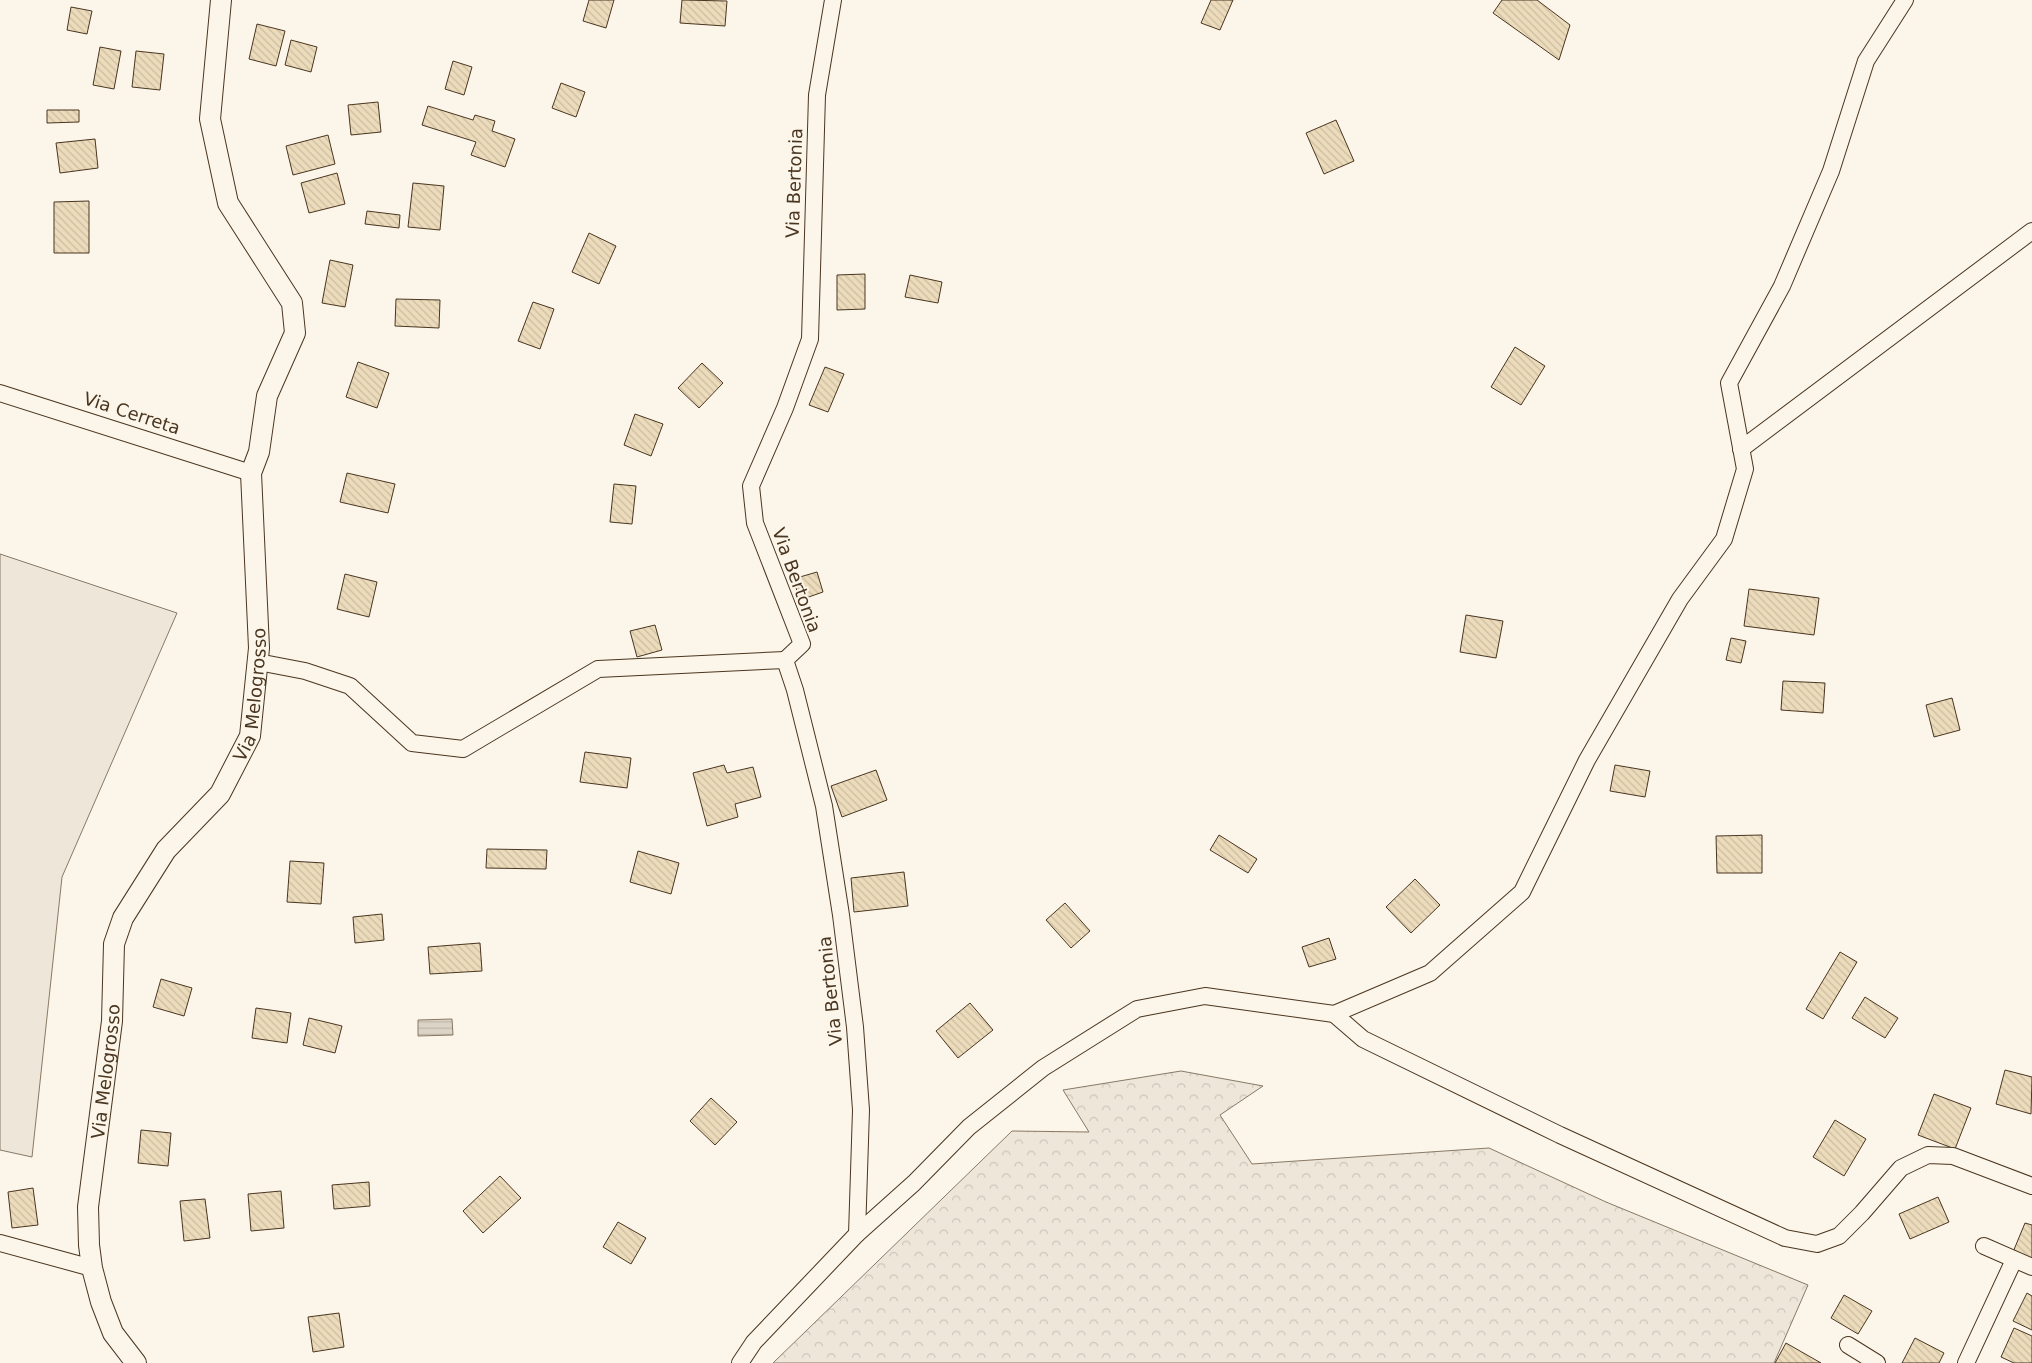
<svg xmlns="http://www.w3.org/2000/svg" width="2032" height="1363" font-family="'DejaVu Sans',sans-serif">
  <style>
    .green { fill: #ede6d9; stroke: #887966 }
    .forest { fill: url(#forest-crowns); stroke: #887966 }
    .water { fill: url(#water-rules); stroke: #887966 }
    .building { fill: url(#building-back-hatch); stroke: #4a3520 }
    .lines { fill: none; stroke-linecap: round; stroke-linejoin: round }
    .minor-casing { stroke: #4a3520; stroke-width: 18 }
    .tertiary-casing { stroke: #4a3520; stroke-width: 22 }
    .minor { stroke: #fbf6e9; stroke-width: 16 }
    .tertiary { stroke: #fbf6e9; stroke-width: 20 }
    .labels { text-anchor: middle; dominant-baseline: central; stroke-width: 4; stroke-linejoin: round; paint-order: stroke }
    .street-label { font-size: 18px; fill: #4a3520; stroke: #fbf6e9 }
  </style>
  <defs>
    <pattern id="forest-crowns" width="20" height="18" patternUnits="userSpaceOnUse" patternTransform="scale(1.25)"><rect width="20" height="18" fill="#ede6d9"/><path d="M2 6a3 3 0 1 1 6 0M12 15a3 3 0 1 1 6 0" fill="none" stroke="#cdc6ba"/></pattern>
    <pattern id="water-rules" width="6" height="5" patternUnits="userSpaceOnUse" patternTransform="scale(1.25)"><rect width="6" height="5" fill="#dcd4c6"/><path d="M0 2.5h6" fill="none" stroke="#beb7aa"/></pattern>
    <pattern id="building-back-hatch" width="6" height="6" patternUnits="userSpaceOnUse" patternTransform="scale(1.25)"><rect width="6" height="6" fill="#ecdcbc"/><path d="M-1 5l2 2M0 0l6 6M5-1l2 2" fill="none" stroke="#ccbda1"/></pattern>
  </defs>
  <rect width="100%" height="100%" fill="#fbf6e9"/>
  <path class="green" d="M0 554 177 613 62 877 32 1157 0 1150Z"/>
  <path class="forest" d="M1181 1071 1263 1086 1220 1115 1252 1164 1489 1148 1606 1202 1808 1285 1774 1363H773L1012 1131 1089 1132 1063 1090Z"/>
  <path class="water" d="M452 1019 453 1035 418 1036V1020Z"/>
  <g class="building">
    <path d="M589 0H614L606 28 583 21Z"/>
    <path d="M682 0 727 1 725 26 680 23Z"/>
    <path d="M1211 0H1233L1220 30 1201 23Z"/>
    <path d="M1502 0H1537L1570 25 1559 60 1493 13Z"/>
    <path d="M71 7 92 11 87 34 67 30Z"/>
    <path d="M257 24 285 31 276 66 249 59Z"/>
    <path d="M291 40 317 47 311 72 285 65Z"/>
    <path d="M100 47 121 51 114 89 93 85Z"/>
    <path d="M136 51 164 54 160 90 132 87Z"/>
    <path d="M453 61 472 67 464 95 445 89Z"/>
    <path d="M561 83 585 92 576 117 552 108Z"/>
    <path d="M378 102 381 132 351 135 348 105Z"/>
    <path d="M428 106 473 120 475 115 495 121 492 131 515 139 505 167 471 155 476 142 422 125Z"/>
    <path d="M47 110H79V122L47 123Z"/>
    <path d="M1336 120 1354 161 1324 174 1306 133Z"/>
    <path d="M328 135 335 164 293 175 286 146Z"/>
    <path d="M95 139 98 168 60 173 56 143Z"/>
    <path d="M337 173 345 204 309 213 301 183Z"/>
    <path d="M413 183 444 186 440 230 408 227Z"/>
    <path d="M89 201V253H54V202Z"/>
    <path d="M367 211 400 215 399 228 365 224Z"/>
    <path d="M589 233 616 246 599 284 572 272Z"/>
    <path d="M330 260 353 265 345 307 322 303Z"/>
    <path d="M865 274V309L837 310V275Z"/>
    <path d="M910 275 942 282 938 303 905 297Z"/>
    <path d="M396 299 440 300 439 328 395 326Z"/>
    <path d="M533 302 554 309 540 349 518 341Z"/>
    <path d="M1515 347 1545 366 1521 405 1491 387Z"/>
    <path d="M358 362 389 373 377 408 346 397Z"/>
    <path d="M702 363 723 383 699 408 678 388Z"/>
    <path d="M825 367 844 374 828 412 809 405Z"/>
    <path d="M635 414 663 424 651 456 624 445Z"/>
    <path d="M347 473 395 484 388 513 340 502Z"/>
    <path d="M614 484 636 486 632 524 610 522Z"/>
    <path d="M817 572 823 592 800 600 793 579Z"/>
    <path d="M345 574 377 582 369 617 337 609Z"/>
    <path d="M1749 589 1819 598 1814 635 1744 626Z"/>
    <path d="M1466 615 1503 621 1496 658 1460 652Z"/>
    <path d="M655 625 662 650 637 657 630 631Z"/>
    <path d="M1731 638 1746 641 1741 663 1726 660Z"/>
    <path d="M1783 681 1825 683 1823 713 1781 710Z"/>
    <path d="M1952 698 1960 730 1934 737 1926 705Z"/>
    <path d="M585 752 631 758 627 788 580 782Z"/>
    <path d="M724 765 727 773 753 767 761 797 735 804 738 817 707 826 693 773Z"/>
    <path d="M1615 765 1650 771 1645 797 1610 791Z"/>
    <path d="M876 770 887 800 842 817 831 786Z"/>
    <path d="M1219 835 1257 859 1248 873 1210 850Z"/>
    <path d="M1762 835V873H1717L1716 836Z"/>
    <path d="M487 849 547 850 546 869 486 868Z"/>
    <path d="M638 851 679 863 671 894 630 882Z"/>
    <path d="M290 861 324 863 321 904 287 902Z"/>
    <path d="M904 872 908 906 854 912 851 878Z"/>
    <path d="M1415 879 1440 905 1411 933 1386 907Z"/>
    <path d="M1065 903 1090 931 1071 948 1046 920Z"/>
    <path d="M382 914 384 940 355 943 353 917Z"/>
    <path d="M1329 938 1336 959 1309 967 1302 947Z"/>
    <path d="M480 943 482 971 430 974 428 947Z"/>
    <path d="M1840 952 1857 962 1823 1019 1806 1009Z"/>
    <path d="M161 979 192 988 184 1016 153 1007Z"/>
    <path d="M1865 997 1898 1018 1885 1038 1852 1018Z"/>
    <path d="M970 1003 993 1030 958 1058 936 1031Z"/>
    <path d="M256 1008 291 1013 287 1043 252 1038Z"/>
    <path d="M309 1018 342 1026 335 1053 303 1045Z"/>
    <path d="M2005 1070 2032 1077 2031 1114 1996 1104Z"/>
    <path d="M1934 1094 1971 1108 1955 1149 1918 1135Z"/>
    <path d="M711 1098 737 1122 715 1145 690 1121Z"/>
    <path d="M1835 1120 1866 1139 1844 1176 1813 1157Z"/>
    <path d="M141 1130 171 1133 168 1166 138 1163Z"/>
    <path d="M500 1176 521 1198 483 1233 463 1211Z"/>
    <path d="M369 1182 370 1206 334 1209 332 1185Z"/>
    <path d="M33 1188 38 1225 12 1228 8 1192Z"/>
    <path d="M281 1191 284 1228 251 1231 248 1194Z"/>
    <path d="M1938 1197 1949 1222 1910 1239 1899 1214Z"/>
    <path d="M205 1199 210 1238 184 1241 180 1201Z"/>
    <path d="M618 1222 646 1238 631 1264 603 1247Z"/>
    <path d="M2025 1223 2032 1225V1259L2013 1252Z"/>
    <path d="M2027 1293 2032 1296V1330L2013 1321Z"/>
    <path d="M1844 1295 1872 1311 1858 1334 1831 1318Z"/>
    <path d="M339 1313 344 1347 313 1352 308 1317Z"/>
    <path d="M2014 1328 2032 1336V1363H2014L2001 1357Z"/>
    <path d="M1915 1338 1944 1353 1939 1363H1902Z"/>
    <path d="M1786 1343 1821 1363H1775Z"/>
  </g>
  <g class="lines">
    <g class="minor-casing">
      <g id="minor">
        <path d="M833 0 817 95 810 339 785 408 751 486 755 523 802 644 785 660 795 690 824 806 841 915 855 1027 861 1110 857 1234"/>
        <path d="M0 393 251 473"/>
        <path d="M1741 449 2032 231"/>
        <path d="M258 662 305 671 350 686 412 743 463 749 598 669 785 660"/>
        <path d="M1334 1014 1430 973 1522 892 1587 760 1680 599 1724 539 1745 469 1729 383 1782 286 1831 171 1866 61 1905 0"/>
        <path d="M0 1243 92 1268"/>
        <path d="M1984 1246 2032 1267"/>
        <path d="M1848 1345 1877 1363"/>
        <path d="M740 1363 754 1342 857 1234 914 1183 969 1127 1043 1068 1137 1009 1205 996 1334 1014 1363 1039 1560 1135 1785 1238 1817 1244 1839 1236 1862 1213 1901 1168 1928 1155 1953 1156 2032 1186"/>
        <path d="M1966 1363 2014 1260"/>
      </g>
    </g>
    <g class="tertiary-casing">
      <g id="tertiary">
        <path id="s1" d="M136 1363 113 1333 101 1302 92 1268 89 1245 88 1207 112 1021 114 944 123 918 166 850 220 794 250 736 259 648 251 473 259 452 267 396 295 333 292 303 228 203 210 119 221 0"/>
      </g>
    </g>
    <use href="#minor" class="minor"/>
    <use href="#tertiary" class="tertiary"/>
  </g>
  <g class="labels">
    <g class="street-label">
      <text transform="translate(794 183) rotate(-88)">Via Bertonia</text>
      <text transform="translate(132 413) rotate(18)">Via Cerreta</text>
      <text transform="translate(797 580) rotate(70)">Via Bertonia</text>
      <text stroke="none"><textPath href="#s1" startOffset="724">Via Melogrosso</textPath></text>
      <text transform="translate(830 991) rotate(-96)">Via Bertonia</text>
      <text stroke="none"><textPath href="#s1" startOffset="304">Via Melogrosso</textPath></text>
    </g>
  </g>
</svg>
